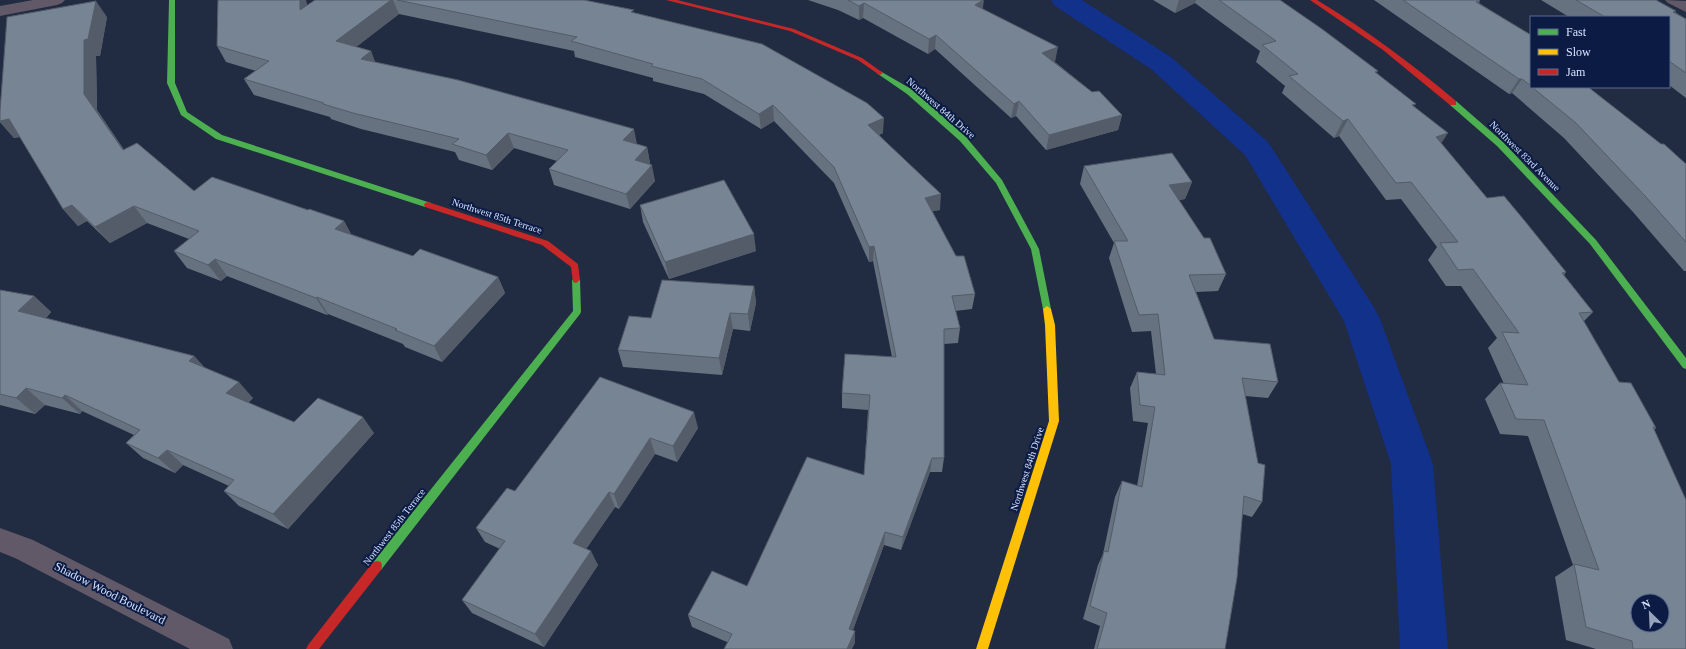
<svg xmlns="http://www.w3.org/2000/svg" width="1686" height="649" font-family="'Times New Roman',serif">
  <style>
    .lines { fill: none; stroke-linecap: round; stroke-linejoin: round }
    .canal { fill: #12318b; fill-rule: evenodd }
    .street { fill: #625968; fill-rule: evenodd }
    .fast { fill: #4caf50; fill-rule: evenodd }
    .slow { fill: #ffc107; fill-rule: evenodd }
    .jam { fill: #c62828; fill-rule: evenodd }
    .wall { fill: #66727f }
    .shaded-wall { fill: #535c68 }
    .building { fill: #778494; stroke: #535c68; fill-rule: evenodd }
    .labels { text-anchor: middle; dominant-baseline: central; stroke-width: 4; stroke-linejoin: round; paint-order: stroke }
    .street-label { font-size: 10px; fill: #d6e3fe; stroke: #0b1b44 }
    .near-street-label { font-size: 12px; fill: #d6e3fe; stroke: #0b1b44 }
  </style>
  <rect width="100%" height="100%" fill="#212b42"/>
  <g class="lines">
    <path class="canal" d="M1051 0H1082L1171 57 1268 142 1375 309 1380 319 1433 464 1448 649H1400L1391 464 1344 321 1245 155 1151 69 1055 6Z"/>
    <g class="street">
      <path d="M33 0H65L62 3 57 5 0 16V6Z"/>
      <path d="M1665 0 1686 1V12L1668 3Z"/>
      <path d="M0 528 33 540 229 639 233 649H190L15 558 0 552Z"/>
    </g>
    <g class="fast">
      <path d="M169 0H175V83L187 112 222 135 431 203 432 205 431 207H425L216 139 181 115 167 83Z"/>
      <path d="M880 71 913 90 966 137 1002 180 1039 249 1051 309 1050 311 1047 312 1043 309 1031 249 996 183 960 141 907 94 878 74 877 73Z"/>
      <path d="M1450 101H1456L1503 142 1596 240 1686 358V369L1683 368 1590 244 1497 146 1450 105Z"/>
      <path d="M576 277 580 280 581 312 580 314 381 570 377 571 373 570 372 566 373 562 573 311 572 280Z"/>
    </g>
    <path class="slow" d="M1047 306 1051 309 1055 325 1059 421 988 649H976L1049 421 1045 325 1043 309Z"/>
    <g class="jam">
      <path d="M666 0H677L794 29 862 58 883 73 880 75 878 74 858 60 790 31Z"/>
      <path d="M1310 0H1317C1367 30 1412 64 1456 101V105H1450L1383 50Z"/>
      <path d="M428 202 548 241 578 264 580 280 576 283 573 282 571 267 542 245 425 207 424 205 425 203Z"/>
      <path d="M377 561 381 562 382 566 381 570 319 649H306L308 645 373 562Z"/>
    </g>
  </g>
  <g class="wall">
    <path d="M218 0H306L307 6 315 0H584L634 13 883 133 879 135 940 210 932 211 975 294 972 309 955 311 960 328 958 343 944 344V458L942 472H930L901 550 884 545 853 630 855 643 727 642 692 627 688 615 747 586 864 475 868 410 842 408V393L892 357 873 261 869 262 834 183 774 121 761 129 704 94 653 81V78L575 57 574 51 399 14 356 47 371 51 375 62 647 147 650 163 649 165 655 181 630 209 554 185 549 169 557 161 514 148 492 170 459 160 455 152 361 129 331 119 330 117 254 95 244 79 256 71 226 62 217 46Z"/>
    <path d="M808 0H983L982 9 1055 62 1092 92 1122 115 1118 130 1046 150 1016 116 1011 118 935 49 928 54 863 18 859 20 838 10Z"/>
    <path d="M1153 0H1280L1377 73 1415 107 1442 144 1487 198 1566 272 1564 275 1593 312 1584 321 1619 382 1656 428 1654 430 1686 649H1596L1566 640 1555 577 1573 565 1528 436 1500 434 1485 399 1500 383 1504 384 1488 348 1497 338 1461 286H1446L1428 260 1437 247 1401 199 1386 200 1339 136 1334 138 1282 93 1285 86 1256 62 1260 51 1195 3 1175 13Z"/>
    <path d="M1374 0H1480L1479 3 1531 35V87H1588L1686 164V271H1684L1633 212 1564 138 1512 93 1509 94Z"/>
    <path d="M1541 0H1656L1675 12 1686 19V98L1669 85V17H1569Z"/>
    <path d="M107 17 100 56H96L97 110 124 150 194 191 308 210 344 221 351 234 413 256 498 277 505 293 442 362 405 347 403 344 328 314 327 315 227 276 221 281 187 268 174 251 189 239 147 223 110 243 87 221 78 226 63 209 20 137 14 138 0 122V111Z"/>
    <path d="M1084 166 1192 182 1185 199 1179 200 1226 274 1218 291 1196 292 1214 339 1278 382 1268 398 1245 396 1262 502 1252 517 1242 514 1225 649H1094L1100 626 1083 619 1098 565 1103 554 1115 497 1122 481 1137 486 1148 423 1133 421 1130 388 1137 372 1156 374 1151 331 1132 332 1109 258 1114 243 1080 184Z"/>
    <path d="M640 205 756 251 669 279 643 222Z"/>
    <path d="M754 286 756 303 750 331 733 329 722 375 623 367 618 350 651 318Z"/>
    <path d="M0 290 34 296 51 312 46 318 194 356 204 367 253 398 248 403 294 422 374 433 288 529 239 506 224 491 229 486 183 465 175 473 143 458 126 443 134 435 82 411 80 414 45 405 35 414 0 405Z"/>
    <path d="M600 377 698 428 677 462 655 454 619 509 615 507 586 549 598 565 544 647 472 613 462 600 500 549 485 542 476 528 515 491Z"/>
  </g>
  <g class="shaded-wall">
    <path d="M300 0H306L308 25 300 10Z"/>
    <path d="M391 0H393L399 14 343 57 336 41Z"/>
    <path d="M984 0 982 15 975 5Z"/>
    <path d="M1179 0H1196L1195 3 1175 13Z"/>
    <path d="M96 1 107 17 100 56H96L97 110 136 167 123 150 84 94V40Z"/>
    <path d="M864 3 863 18 859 20V6Z"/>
    <path d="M936 35 935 49 928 54 929 39Z"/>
    <path d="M1058 47 1055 62 1042 53Z"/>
    <path d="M371 51 377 67 361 59Z"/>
    <path d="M1519 79H1522L1512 93 1509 94Z"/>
    <path d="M1019 101 1016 116 1011 118 1014 104Z"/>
    <path d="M773 105 774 121 761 129 759 114Z"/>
    <path d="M1122 115 1118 130 1046 150 1049 135Z"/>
    <path d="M884 118 883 133 867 140 868 125Z"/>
    <path d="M9 119 23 136 14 138 0 122V121Z"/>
    <path d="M1348 119 1339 136 1334 138 1343 121Z"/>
    <path d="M634 129 637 144 623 140Z"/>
    <path d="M508 133 514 148 492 170 486 155Z"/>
    <path d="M1448 133 1437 150 1436 137Z"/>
    <path d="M647 147 650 163 639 176 635 160Z"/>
    <path d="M652 165 655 181 630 209 626 194Z"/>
    <path d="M1192 182 1185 199 1163 203 1169 185Z"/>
    <path d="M941 194 940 210 924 213 925 198Z"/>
    <path d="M72 205 87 221 78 226 63 209Z"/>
    <path d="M134 206 147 223 110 243 95 227Z"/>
    <path d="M344 221 353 238 335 229Z"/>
    <path d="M754 234 756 251 669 279 665 262Z"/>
    <path d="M874 246 873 261 869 262V247Z"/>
    <path d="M215 259 227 276 221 281 208 265Z"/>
    <path d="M498 277 505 293 442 362 434 346Z"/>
    <path d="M754 286 756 303 750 331 748 314Z"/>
    <path d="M34 296 51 312 36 327 18 311Z"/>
    <path d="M317 297 328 314 327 315 316 298Z"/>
    <path d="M730 313 733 329 722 375 719 358Z"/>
    <path d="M194 356 209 372 189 361Z"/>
    <path d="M239 382 253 398 241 410 226 393Z"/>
    <path d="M26 388 45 405 35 414 16 398Z"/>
    <path d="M65 395 82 411 80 414 62 398Z"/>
    <path d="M694 412 698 428 677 462 673 446Z"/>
    <path d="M363 417 374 433 288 529 273 514Z"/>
    <path d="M650 438 655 454 619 509 614 494Z"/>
    <path d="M167 450 183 465 175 473 158 458Z"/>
    <path d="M932 458 930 472 901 550 903 537Z"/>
    <path d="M609 492 615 507 580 558 573 543Z"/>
    <path d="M885 532 884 545 849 640V629Z"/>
    <path d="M591 551 598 565 544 647 535 634Z"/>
    <path d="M855 631V643L852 649H847Z"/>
  </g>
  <g class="building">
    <path d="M218 0H300V10L315 0H391L336 41 371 51 361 59 458 80 634 129 623 140 647 147 635 160 652 165 626 194 549 169 568 150 508 133 486 155 452 144 459 139 353 113 323 104 324 103 244 79 269 61 217 46Z"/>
    <path d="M397 0H584L634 10 631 12 762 44 867 103 884 118 868 125 941 194 925 198 956 256H964L975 294 952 296 960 328 944 329V458H932L903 537 885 532 849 629 855 631 847 649H724L732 634 688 615 712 571 747 586 807 457 864 475 870 395 842 393 845 354 896 357 874 246 869 247 834 167 773 105 759 114 702 79 651 66 653 64 571 41 577 37Z"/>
    <path d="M848 0H983L975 5 1058 47 1042 53 1092 92 1099 91 1122 115 1049 135 1019 101 1014 104 936 35 929 39 864 3 859 6Z"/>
    <path d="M1219 0H1280L1322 29 1378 71 1375 72 1416 104 1412 105 1448 133 1436 137 1487 198 1504 196 1524 220 1566 272 1562 273 1593 312 1579 313 1619 382 1631 383 1656 428 1653 427 1686 500V649H1633L1632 641 1586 627 1574 564 1599 570 1544 420 1516 419 1500 383 1528 385 1502 332 1519 333 1473 269 1458 270 1440 243 1458 242 1411 182 1396 183 1348 119 1343 121 1289 76 1298 74 1262 45 1276 41ZM1638 601H1662V625H1638Z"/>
    <path d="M1403 0H1480L1476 2 1531 35V86L1522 79H1519Z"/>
    <path d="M1576 0H1656L1676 11 1673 12 1686 19V73L1669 61V17H1605Z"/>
    <path d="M96 1 88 39 84 40V94L123 150 137 143 194 191 212 177 308 210 309 209 344 221 335 229 413 256 420 249 498 277 434 346 395 330 397 329 317 297 316 298 215 259 208 265 174 251 199 231 134 206 95 227 72 205 63 209 9 119 0 121V111L7 17Z"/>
    <path d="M1532 87H1588L1661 144H1664L1686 164V242L1646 197 1576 123Z"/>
    <path d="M1172 153 1192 182 1169 185 1204 238H1210L1226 274 1189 275 1214 339 1270 344 1278 382 1242 378 1258 463 1265 465 1262 502 1244 496 1237 578 1225 649H1097L1107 613 1090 606 1104 551 1108 552 1122 481 1142 487 1155 407 1140 405 1137 372 1165 375 1158 314 1139 315 1114 241H1128L1084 166Z"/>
    <path d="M724 180 754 234 665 262 640 205Z"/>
    <path d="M662 280 754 286 748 314 730 313 719 358 618 350 629 316 651 318Z"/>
    <path d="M0 290 34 296 18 311 194 356 189 361 239 382 226 393 294 422 318 398 363 417 273 514 224 491 234 480 167 450 158 458 126 443 140 430 65 395 62 398 26 388 16 398 0 394Z"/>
    <path d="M600 377 694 412 673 446 650 438 614 494 609 492 573 543 591 551 535 634 462 600 505 541 476 528 507 488 515 491Z"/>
  </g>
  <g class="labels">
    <g class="street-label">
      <text transform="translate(941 108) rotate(41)">Northwest 84th Drive</text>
      <text transform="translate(1525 156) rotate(45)">Northwest 83rd Avenue</text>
      <text transform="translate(497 216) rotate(18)">Northwest 85th Terrace</text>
      <text transform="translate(1027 469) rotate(-72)">Northwest 84th Drive</text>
      <text transform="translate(394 527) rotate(-52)">Northwest 85th Terrace</text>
    </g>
    <g class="near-street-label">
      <text transform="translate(110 593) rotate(27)">Shadow Wood Boulevard</text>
    </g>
  </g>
  <rect x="1530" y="16" width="140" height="72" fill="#0b1b44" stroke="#5c6b8e"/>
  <rect x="1538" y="29" width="20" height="6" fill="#4caf50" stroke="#5c6b8e"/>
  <text x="1566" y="36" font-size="12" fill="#d6e3fe">Fast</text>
  <rect x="1538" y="49" width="20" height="6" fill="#ffc107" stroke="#5c6b8e"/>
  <text x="1566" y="56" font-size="12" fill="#d6e3fe">Slow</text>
  <rect x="1538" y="69" width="20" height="6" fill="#c62828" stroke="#5c6b8e"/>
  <text x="1566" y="76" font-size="12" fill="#d6e3fe">Jam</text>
  <g transform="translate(1650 613) rotate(336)"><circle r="19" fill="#0b1b44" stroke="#5c6b8e"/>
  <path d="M0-3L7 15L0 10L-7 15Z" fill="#97a3bc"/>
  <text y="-6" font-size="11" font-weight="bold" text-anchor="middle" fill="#d6e3fe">N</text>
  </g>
</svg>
